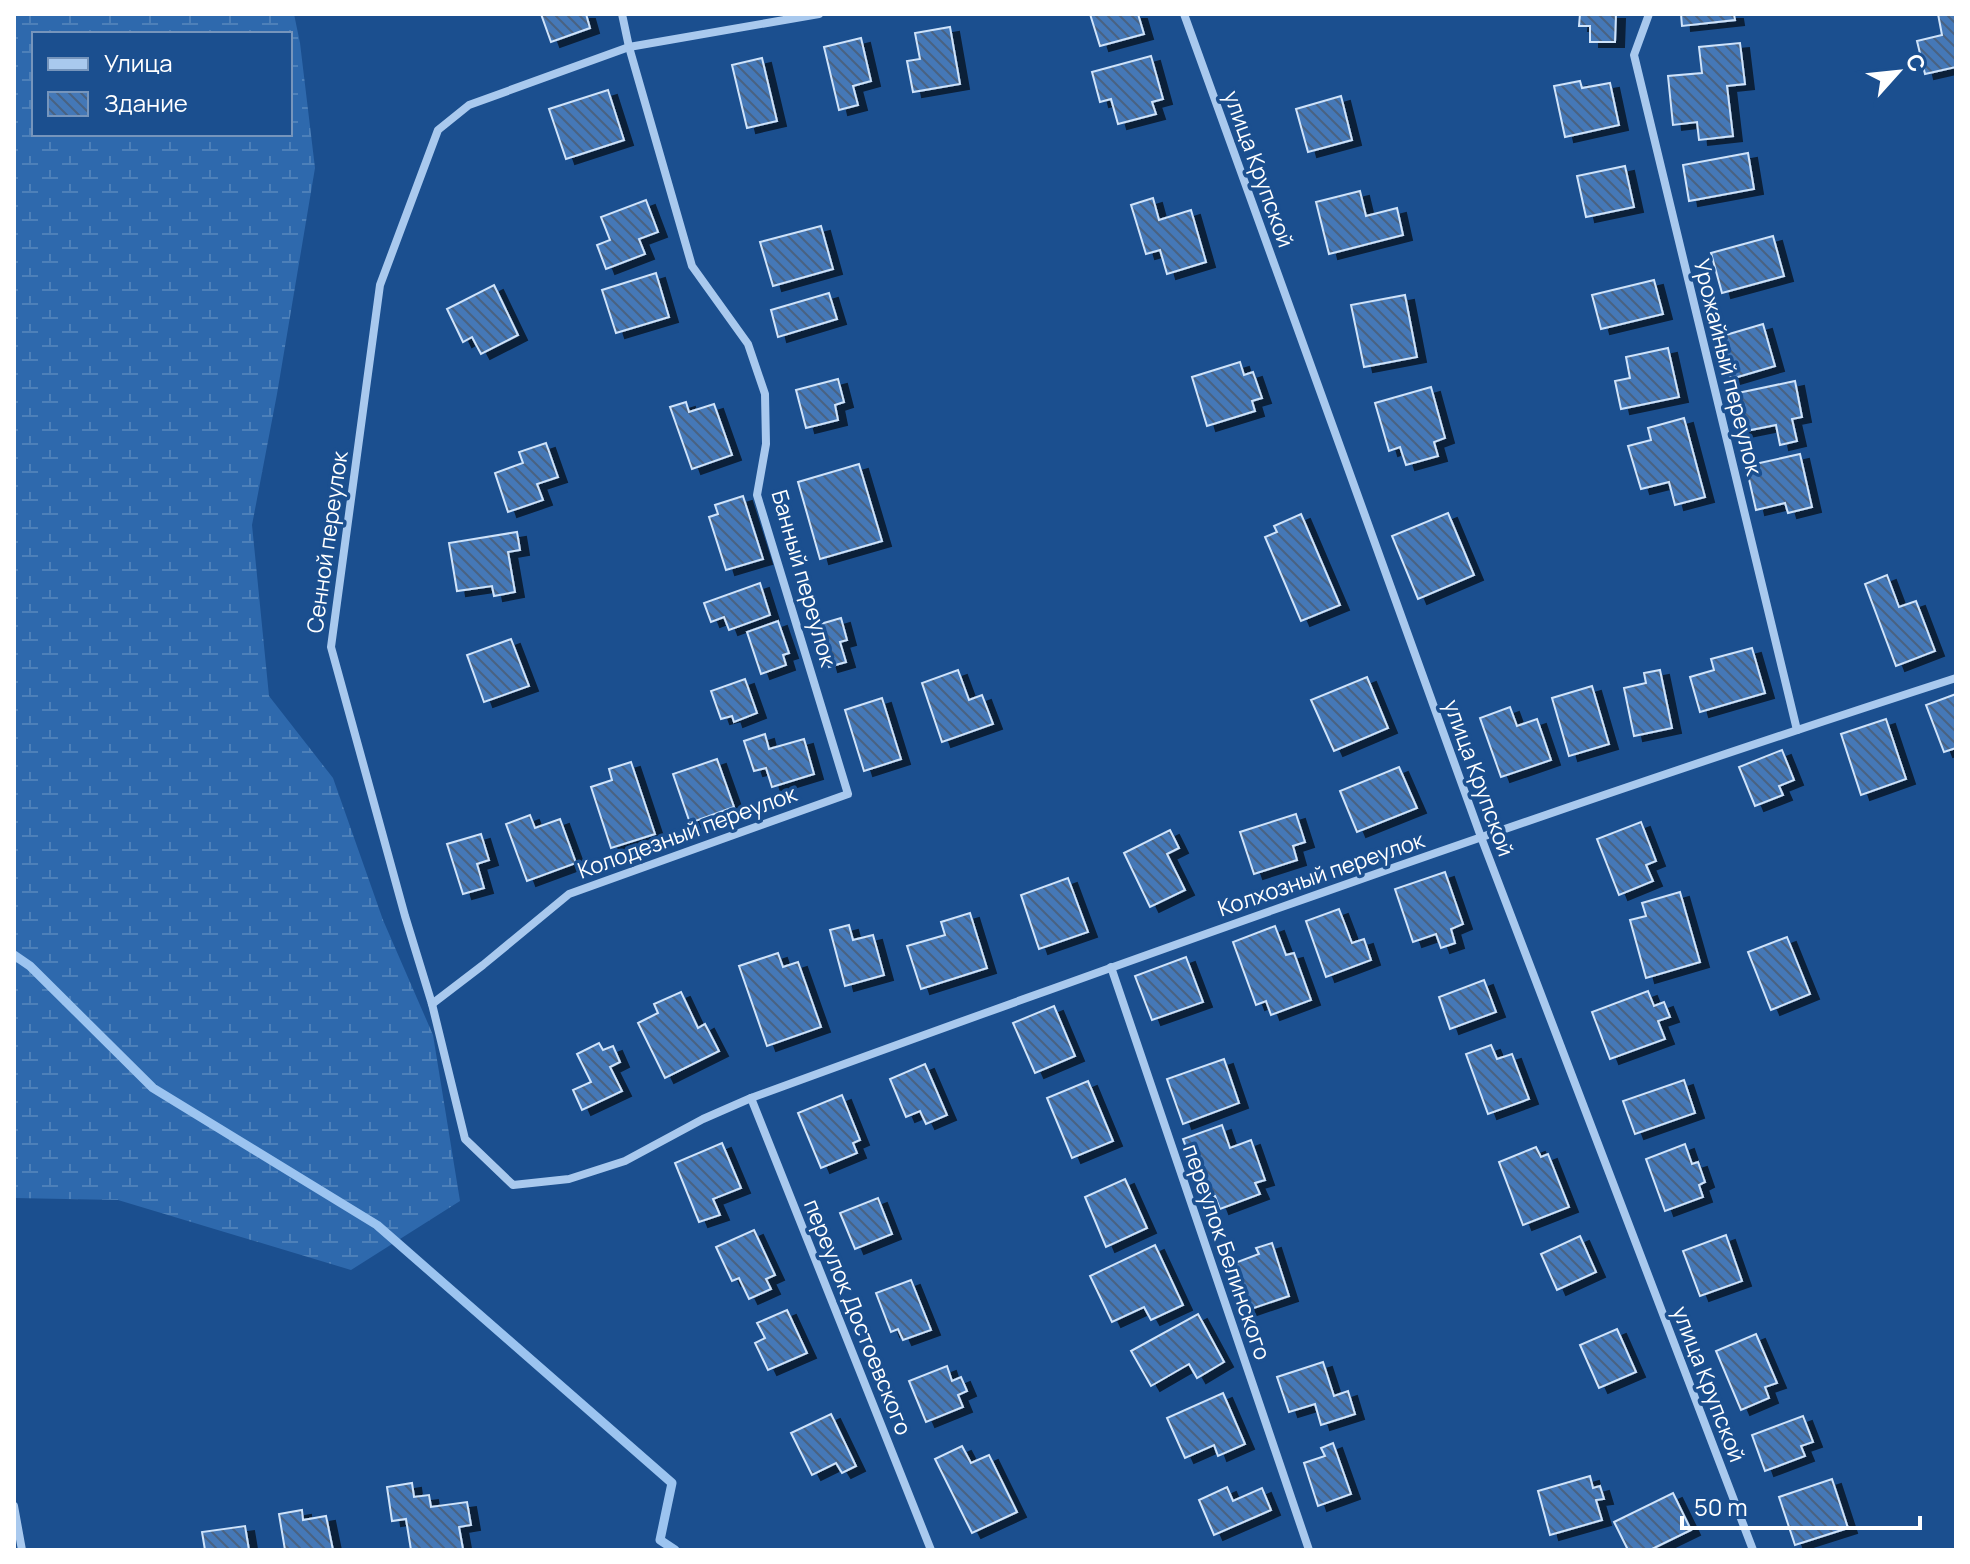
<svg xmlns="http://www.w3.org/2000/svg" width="1970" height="1564" font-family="Manrope,sans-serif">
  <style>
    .wetland { fill: url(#wetland-marsh); fill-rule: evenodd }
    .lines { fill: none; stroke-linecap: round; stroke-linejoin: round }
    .stream { stroke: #9cc4f0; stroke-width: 9 }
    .building { fill: url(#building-back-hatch); stroke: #cfe3fa; stroke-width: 2; filter: url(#shadow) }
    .street { stroke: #a9c9ee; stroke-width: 8 }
    .labels { text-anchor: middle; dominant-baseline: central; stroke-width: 7; stroke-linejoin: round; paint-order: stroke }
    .street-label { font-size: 22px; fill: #fff; stroke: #1b4f8f }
  </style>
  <defs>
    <pattern id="wetland-marsh" width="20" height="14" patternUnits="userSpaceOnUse" patternTransform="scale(2)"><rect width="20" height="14" fill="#2e69ad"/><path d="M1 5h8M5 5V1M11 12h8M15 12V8" fill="none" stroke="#4d80b9"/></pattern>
    <pattern id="building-back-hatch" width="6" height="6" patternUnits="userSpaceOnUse" patternTransform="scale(2)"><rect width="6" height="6" fill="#4478b7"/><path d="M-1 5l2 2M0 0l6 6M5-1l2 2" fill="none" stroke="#486282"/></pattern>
    <filter id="shadow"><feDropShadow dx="9" dy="5" stdDeviation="0" flood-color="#0009"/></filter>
  </defs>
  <rect width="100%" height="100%" fill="#1b4f8f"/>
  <path class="wetland" d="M14 14H294L300 43 315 168 277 394 252 525 269 696 333 778 383 920 433 1035 460 1201 351 1270 118 1200 14 1198ZM34 34H290V134H34Z"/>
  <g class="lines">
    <path class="stream" d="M14 955 30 966 153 1088 377 1225 672 1483 660 1540 675 1550"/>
  </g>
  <g class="building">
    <path d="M541 14H586L590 28 551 42Z"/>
    <path d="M1090 14H1138L1144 34 1100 46Z"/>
    <path d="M1580 14H1616L1615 42H1590V26H1579Z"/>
    <path d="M1681 14H1734L1735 20 1682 26Z"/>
    <path d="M1938 14H1956V67L1925 74 1917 41 1942 35Z"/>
    <path d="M950 27 960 84 913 92 907 61 920 59 915 33Z"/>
    <path d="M861 38 871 81 853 86 858 105 839 110 824 47Z"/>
    <path d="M1740 43 1745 84 1727 86 1733 136 1699 140 1697 122 1673 125 1668 76 1702 73 1699 47Z"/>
    <path d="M1151 56 1163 99 1152 102 1156 114 1118 124 1111 99 1100 102 1092 72Z"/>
    <path d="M762 58 777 121 747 128 732 65Z"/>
    <path d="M1580 81 1582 88 1610 83 1619 125 1565 137 1554 86Z"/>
    <path d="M608 90 624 140 566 159 549 109Z"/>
    <path d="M1341 96 1352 140 1308 152 1296 109Z"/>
    <path d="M1748 153 1754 189 1689 201 1683 165Z"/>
    <path d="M1625 166 1634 207 1586 217 1577 176Z"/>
    <path d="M1360 191 1366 216 1397 208 1403 235 1329 254 1316 202Z"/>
    <path d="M1153 198 1159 220 1191 210 1206 262 1167 274 1160 250 1146 254 1131 205Z"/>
    <path d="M646 200 658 232 639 239 645 254 606 269 597 245 610 240 601 217Z"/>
    <path d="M821 226 833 269 773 286 760 242Z"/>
    <path d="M1773 236 1784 276 1722 293 1711 253Z"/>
    <path d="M656 273 669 317 616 333 602 290Z"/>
    <path d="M1654 280 1663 314 1601 329 1592 295Z"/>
    <path d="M494 285 518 335 481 354 472 337 463 342 447 309Z"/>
    <path d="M829 293 837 319 778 337 771 310Z"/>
    <path d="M1405 295 1417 357 1364 367 1351 305Z"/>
    <path d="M1763 324 1775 366 1731 379 1719 337Z"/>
    <path d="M1668 348 1679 397 1621 409 1615 381 1630 378 1626 357Z"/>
    <path d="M1240 362 1244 375 1253 372 1262 398 1252 401 1255 411 1207 426 1192 377Z"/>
    <path d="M838 379 844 402 835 405 838 420 806 428 796 390Z"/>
    <path d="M1795 381 1802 417 1792 419 1797 441 1780 445 1776 425 1741 432 1733 394Z"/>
    <path d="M1431 387 1445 438 1434 442 1438 456 1406 465 1400 447 1389 451 1375 403Z"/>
    <path d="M686 402 689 412 714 404 732 455 692 469 670 407Z"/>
    <path d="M1684 418 1705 497 1675 505 1669 482 1641 489 1628 446 1651 440 1648 428Z"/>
    <path d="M546 443 558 477 537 484 543 500 508 512 495 473 523 463 519 452Z"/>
    <path d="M1800 454 1812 507 1788 513 1785 503 1756 510 1746 466Z"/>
    <path d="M859 464 882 541 820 559 798 482Z"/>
    <path d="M743 496 763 559 726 570 709 517 718 514 715 505Z"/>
    <path d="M1448 513 1474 575 1418 599 1392 536Z"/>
    <path d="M1301 514 1340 605 1301 621 1265 537 1277 532 1274 526Z"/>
    <path d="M517 532 520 550 508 552 515 592 494 596 492 586 457 591 449 543Z"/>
    <path d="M1887 575 1899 607 1916 601 1935 651 1896 666 1865 584Z"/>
    <path d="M760 583 770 615 729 630 724 617 711 622 704 603Z"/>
    <path d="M841 618 847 640 840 642 846 662 829 667 817 625Z"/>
    <path d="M778 621 789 653 783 655 786 665 761 674 747 632Z"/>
    <path d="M511 639 529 686 484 702 467 655Z"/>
    <path d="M1752 648 1765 693 1700 712 1690 677 1714 670 1711 659Z"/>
    <path d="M958 670 969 700 982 695 993 724 942 742 922 683Z"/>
    <path d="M1660 670 1672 728 1634 736 1624 688 1646 683 1644 673Z"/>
    <path d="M1367 677 1388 728 1334 751 1311 700Z"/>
    <path d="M745 679 757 713 734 722 732 716 721 719 711 691Z"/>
    <path d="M1592 686 1609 744 1569 756 1552 698Z"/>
    <path d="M1956 694V748L1944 752 1926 705Z"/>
    <path d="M882 698 901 759 864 771 845 710Z"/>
    <path d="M1510 707 1517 726 1537 719 1551 760 1501 777 1480 718Z"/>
    <path d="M1886 719 1906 779 1861 795 1841 734Z"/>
    <path d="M765 734 769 749 804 739 814 774 772 787 766 768 754 771 744 741Z"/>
    <path d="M1782 750 1794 780 1779 786 1783 795 1755 806 1739 767Z"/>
    <path d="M717 759 734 807 690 823 673 774Z"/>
    <path d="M631 762 655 834 611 848 591 787 612 780 609 769Z"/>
    <path d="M1399 767 1417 808 1357 832 1340 791Z"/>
    <path d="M1296 814 1305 842 1293 846 1297 860 1254 874 1240 832Z"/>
    <path d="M530 815 535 828 560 819 576 863 527 881 506 824Z"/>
    <path d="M1641 822 1656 861 1646 865 1653 881 1619 895 1597 839Z"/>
    <path d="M1170 830 1179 848 1167 854 1185 890 1150 907 1124 853Z"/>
    <path d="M481 834 489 860 477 864 484 888 463 894 447 844Z"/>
    <path d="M1445 872 1463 924 1451 929 1455 943 1441 948 1436 934 1413 942 1395 889Z"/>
    <path d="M1068 878 1088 932 1039 949 1021 895Z"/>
    <path d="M1680 892 1700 962 1646 978 1630 920 1646 916 1642 903Z"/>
    <path d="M1339 909 1352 943 1364 939 1371 960 1326 977 1306 921Z"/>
    <path d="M970 913 987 968 921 989 907 946 945 935 941 922Z"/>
    <path d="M849 925 853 940 873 935 884 975 845 986 830 930Z"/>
    <path d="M1275 926 1286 955 1294 953 1311 1000 1271 1015 1266 1001 1256 1005 1233 942Z"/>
    <path d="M1787 937 1810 994 1771 1010 1748 952Z"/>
    <path d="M778 953 783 967 798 962 821 1027 767 1046 739 966Z"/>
    <path d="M1186 957 1203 1002 1152 1020 1135 976Z"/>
    <path d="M1484 980 1496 1012 1450 1029 1439 997Z"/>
    <path d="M1648 991 1654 1006 1664 1002 1670 1017 1658 1021 1665 1039 1610 1059 1592 1012Z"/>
    <path d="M681 992 698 1028 705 1024 719 1051 665 1078 638 1023 658 1013 654 1004Z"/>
    <path d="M1054 1006 1075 1056 1035 1073 1013 1023Z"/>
    <path d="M599 1043 603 1050 613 1046 620 1062 610 1067 622 1091 582 1110 573 1090 591 1082 577 1054Z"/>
    <path d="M1491 1045 1497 1059 1512 1054 1529 1099 1488 1114 1466 1054Z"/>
    <path d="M1224 1059 1239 1103 1183 1124 1167 1079Z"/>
    <path d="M925 1064 947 1115 926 1124 920 1111 906 1117 890 1079Z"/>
    <path d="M1684 1080 1695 1113 1635 1134 1623 1101Z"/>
    <path d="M1088 1081 1113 1141 1072 1158 1047 1098Z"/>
    <path d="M842 1095 860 1140 853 1143 857 1153 821 1168 798 1113Z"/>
    <path d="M1222 1125 1230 1148 1251 1140 1265 1180 1255 1183 1260 1194 1220 1209 1215 1196 1204 1195 1183 1139Z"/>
    <path d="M722 1143 741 1188 713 1199 720 1215 699 1222 675 1163Z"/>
    <path d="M1685 1144 1692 1164 1698 1162 1705 1182 1699 1185 1703 1197 1665 1211 1646 1159Z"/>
    <path d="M1536 1147 1541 1157 1548 1154 1569 1207 1523 1225 1499 1162Z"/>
    <path d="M1125 1179 1147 1228 1106 1247 1085 1197Z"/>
    <path d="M878 1198 892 1234 855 1249 840 1213Z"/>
    <path d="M754 1230 775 1275 766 1279 771 1289 749 1299 739 1278 732 1281 716 1247Z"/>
    <path d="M1726 1235 1742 1281 1700 1296 1683 1251Z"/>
    <path d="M1580 1236 1596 1272 1557 1290 1541 1254Z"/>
    <path d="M1272 1243 1289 1296 1248 1310 1232 1264 1259 1254 1256 1248Z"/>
    <path d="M1155 1245 1183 1305 1151 1320 1144 1307 1112 1322 1090 1276Z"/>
    <path d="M911 1280 931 1330 903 1340 898 1329 891 1332 876 1293Z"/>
    <path d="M787 1310 807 1353 768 1370 755 1343 765 1338 757 1323Z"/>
    <path d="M1198 1314 1224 1362 1197 1378 1189 1364 1151 1386 1131 1351Z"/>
    <path d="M1617 1329 1636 1372 1599 1388 1580 1345Z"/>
    <path d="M1756 1334 1777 1383 1765 1387 1769 1398 1741 1410 1716 1351Z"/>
    <path d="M1323 1362 1334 1396 1348 1391 1355 1414 1321 1425 1315 1404 1289 1412 1277 1377Z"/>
    <path d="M947 1366 952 1381 961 1377 967 1391 958 1395 963 1407 926 1422 909 1381Z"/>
    <path d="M1223 1393 1245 1444 1218 1456 1214 1445 1185 1458 1167 1418Z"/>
    <path d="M831 1414 856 1466 842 1473 836 1463 812 1475 791 1433Z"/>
    <path d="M1803 1416 1813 1442 1801 1446 1805 1456 1765 1471 1752 1435Z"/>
    <path d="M1333 1443 1351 1494 1318 1506 1304 1463 1325 1456 1321 1448Z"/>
    <path d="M962 1446 971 1463 989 1455 1017 1512 972 1533 935 1459Z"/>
    <path d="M1590 1476 1593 1488 1600 1486 1604 1499 1596 1500 1602 1520 1550 1535 1538 1491Z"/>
    <path d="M1832 1479 1848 1528 1795 1545 1779 1497Z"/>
    <path d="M412 1483 414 1497 429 1495 431 1507 467 1502 471 1525 459 1527 463 1549 411 1550 406 1519 392 1521 387 1487Z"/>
    <path d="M1227 1487 1233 1501 1262 1488 1271 1510 1214 1535 1199 1500Z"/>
    <path d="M1673 1493 1691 1530 1650 1550H1628L1614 1522Z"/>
    <path d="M302 1510 303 1520 326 1516 333 1550H285L279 1514Z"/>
    <path d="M245 1526 249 1550H205L202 1532Z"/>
  </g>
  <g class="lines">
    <g class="street">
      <path d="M819 14 629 47 469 105 438 130 380 285 331 647 405 916 432 1004 465 1139 513 1185 569 1179 625 1161 703 1119 751 1098C1151 952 1551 809 1956 678"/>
      <path d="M1184 14 1481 837 1753 1550"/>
      <path d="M1649 14 1634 55 1797 730"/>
      <path d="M1111 967 1309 1550"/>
      <path d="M432 1004 483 965 569 894 848 794 757 495 766 444 765 394 748 344 692 266 629 47 622 14"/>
      <path d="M751 1098 931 1550"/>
      <path d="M14 1506 22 1550"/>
    </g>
  </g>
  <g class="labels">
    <g class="street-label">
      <text transform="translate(1259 169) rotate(70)">улица Крупской</text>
      <text transform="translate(1728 367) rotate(76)">Урожайный переулок</text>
      <text transform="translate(327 542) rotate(-82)">Сенной переулок</text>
      <text transform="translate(804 578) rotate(74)">Банный переулок</text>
      <text transform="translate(1479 778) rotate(70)">улица Крупской</text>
      <text transform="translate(687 832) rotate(-20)">Колодезный переулок</text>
      <text transform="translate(1321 874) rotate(-19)">Колхозный переулок</text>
      <text transform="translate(1227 1252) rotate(71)">переулок Белинского</text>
      <text transform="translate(858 1317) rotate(68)">переулок Достоевского</text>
      <text transform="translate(1709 1384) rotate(69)">улица Крупской</text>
    </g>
  </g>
  <rect width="1970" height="1564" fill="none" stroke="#ffffff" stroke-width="32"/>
  <rect x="32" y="32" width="260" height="104" fill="#1b4f8f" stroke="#7695bc" stroke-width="2"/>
  <rect x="48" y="58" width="40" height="12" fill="#a9c9ee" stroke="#7695bc" stroke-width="2"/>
  <text x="104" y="72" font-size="24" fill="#ffffff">Улица</text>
  <rect x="48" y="92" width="40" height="24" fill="url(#building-back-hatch)" stroke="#7695bc" stroke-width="2"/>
  <text x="104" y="112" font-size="24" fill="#ffffff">Здание</text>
  <g transform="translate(1898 72) rotate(63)" stroke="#1b4f8f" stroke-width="6" paint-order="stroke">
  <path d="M0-6L14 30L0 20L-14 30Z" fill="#ffffff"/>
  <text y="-12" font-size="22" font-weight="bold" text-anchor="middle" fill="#ffffff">С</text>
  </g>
  <path d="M1682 1516v12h238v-12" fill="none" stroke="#ffffff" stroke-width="4"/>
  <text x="1694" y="1516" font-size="24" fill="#ffffff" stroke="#1b4f8f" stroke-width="6" paint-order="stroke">50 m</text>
</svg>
